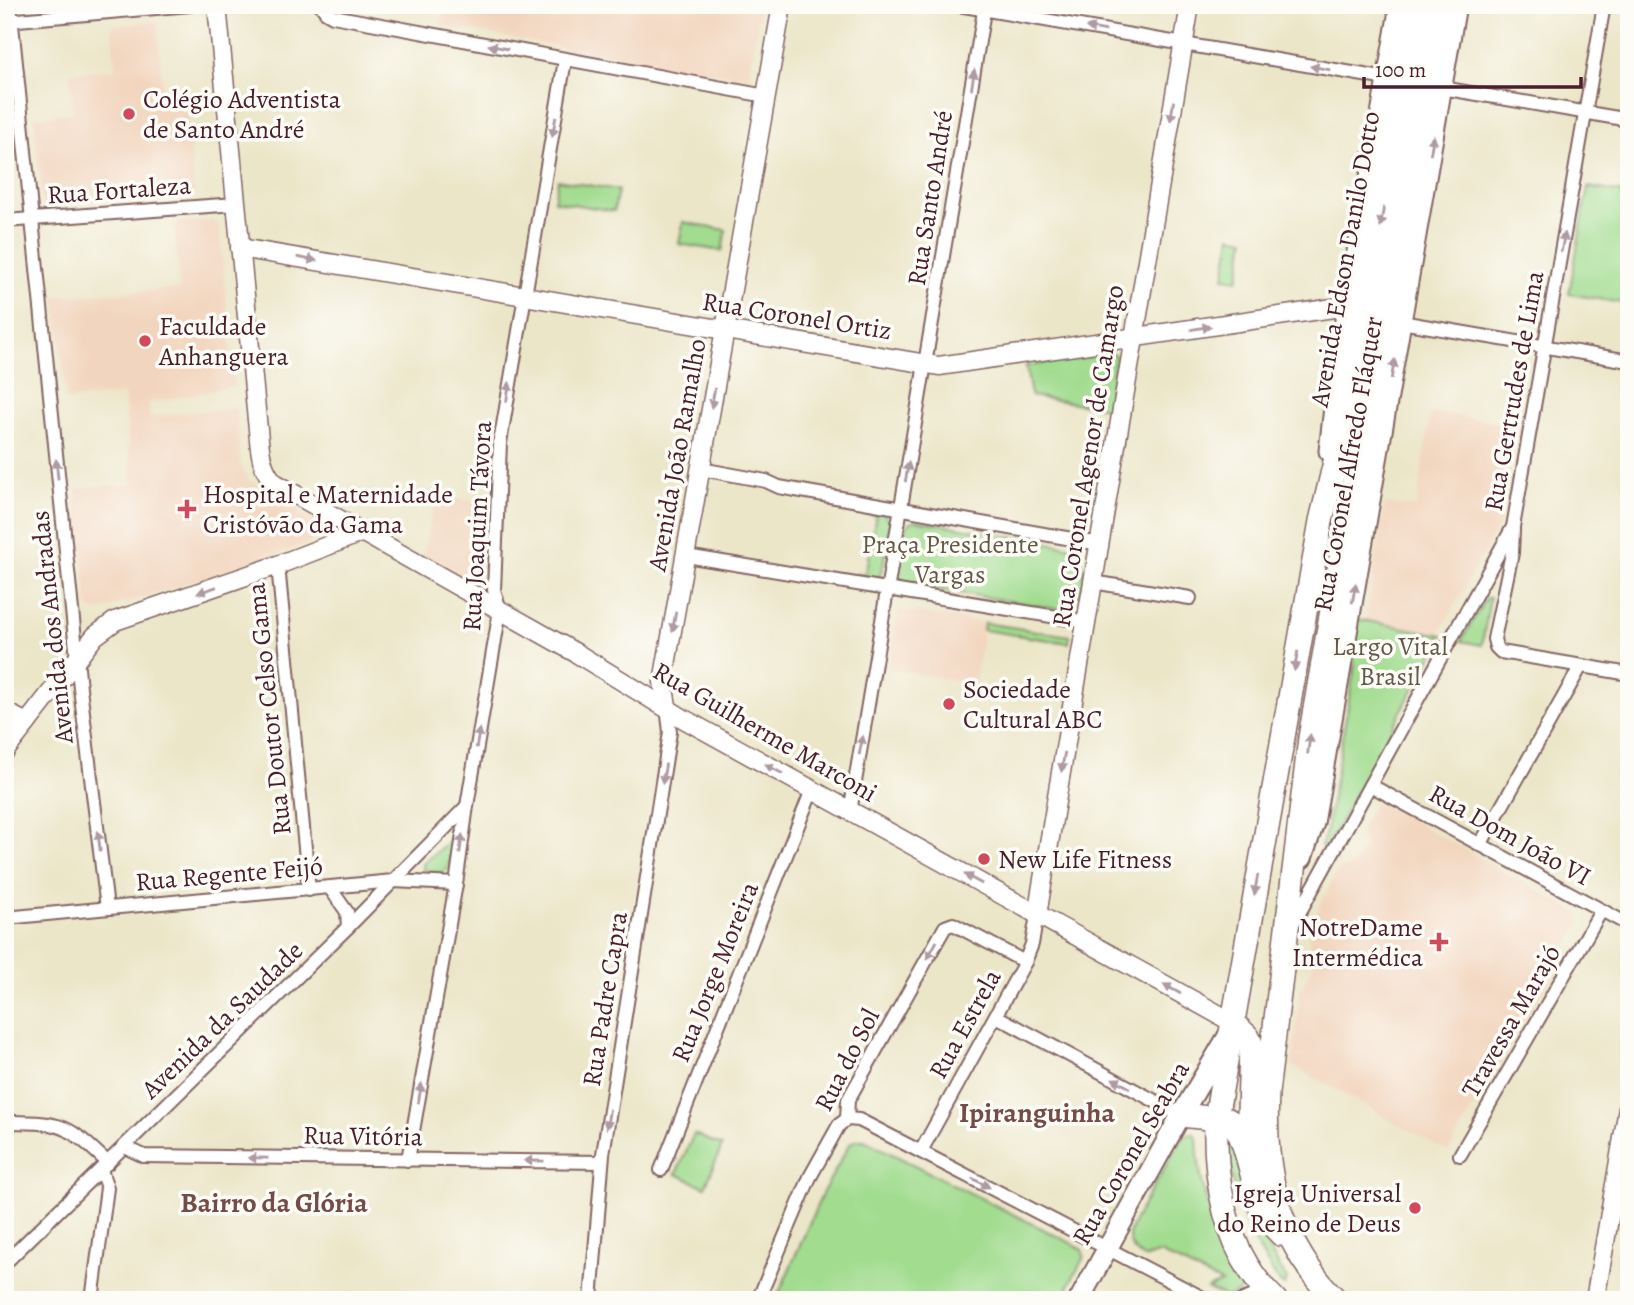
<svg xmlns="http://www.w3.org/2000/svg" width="1634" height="1305" font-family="Alegreya,serif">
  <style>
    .built { fill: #f2d5be }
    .green { fill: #a1dc8f; stroke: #767e5d; stroke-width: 2 }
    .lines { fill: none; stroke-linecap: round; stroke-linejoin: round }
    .street-casing { stroke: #836562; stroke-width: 16 }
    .secondary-casing { stroke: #836562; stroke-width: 21 }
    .primary-casing { stroke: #836562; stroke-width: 23 }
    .highway-casing { stroke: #836562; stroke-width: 26 }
    .street { stroke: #fff; stroke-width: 12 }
    .secondary { stroke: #fff; stroke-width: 18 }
    .primary { stroke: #fff; stroke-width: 19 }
    .highway { stroke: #fff; stroke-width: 23 }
    .oneway { fill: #ae9aa0 }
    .poi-dot { fill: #d1495b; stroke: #fdfcf7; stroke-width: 2.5 }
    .labels { text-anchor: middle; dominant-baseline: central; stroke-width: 7; stroke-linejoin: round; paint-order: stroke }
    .poi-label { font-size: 26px; fill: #4a1f2b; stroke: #fdfcf7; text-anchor: start }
    .street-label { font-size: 26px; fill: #4a1f2b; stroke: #fdfcf7 }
    .park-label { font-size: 26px; fill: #645849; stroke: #fdfcf7 }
    .neighbourhood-label { font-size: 28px; font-weight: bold; fill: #754b47; stroke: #fdfcf7 }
  </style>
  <rect width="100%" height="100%" fill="#fdfcf7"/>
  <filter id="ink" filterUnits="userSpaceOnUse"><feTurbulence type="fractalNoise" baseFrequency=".0143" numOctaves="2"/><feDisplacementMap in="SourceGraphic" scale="14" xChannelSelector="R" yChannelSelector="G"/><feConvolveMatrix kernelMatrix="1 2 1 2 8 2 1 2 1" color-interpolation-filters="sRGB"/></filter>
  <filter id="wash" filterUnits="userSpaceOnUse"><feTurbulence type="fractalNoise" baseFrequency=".00686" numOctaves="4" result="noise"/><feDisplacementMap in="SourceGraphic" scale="28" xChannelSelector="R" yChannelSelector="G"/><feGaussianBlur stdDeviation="1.57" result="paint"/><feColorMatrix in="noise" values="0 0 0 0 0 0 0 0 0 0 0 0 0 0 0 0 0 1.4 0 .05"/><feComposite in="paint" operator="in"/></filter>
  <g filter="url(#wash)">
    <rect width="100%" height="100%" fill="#ece6c9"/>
    <g class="built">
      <path d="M445 5H760L749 78 629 60 440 25Z"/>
      <path d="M157 22 164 108 187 107 194 194 46 205 42 204 34 117 74 113 70 73 115 69 112 26Z"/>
      <path d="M214 220 219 224 234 386 149 403 150 417 236 408 241 465 247 479 331 529 333 534 270 557 96 612 88 608 76 489 132 484 124 394 67 400 55 297 180 289 174 223Z"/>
      <path d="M1431 412 1516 425 1499 525 1439 634 1366 621 1385 504 1416 508Z"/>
      <path d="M436 496 483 503 481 579 474 584 423 555Z"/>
      <path d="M899 610 984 623 975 683 888 669Z"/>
      <path d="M1381 803 1580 914V924L1448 1152 1292 1065 1300 991 1314 965 1306 960 1311 923 1338 870 1353 865 1364 845 1360 831 1374 804Z"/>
    </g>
    <g class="green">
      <path d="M558 180 618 190 614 211 554 201Z"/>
      <path d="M1588 187 1629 194V304L1569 294Z"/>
      <path d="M683 222 726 230 722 251 679 244Z"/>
      <path d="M1231 236 1245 239 1238 280 1224 278Z"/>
      <path d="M1112 353 1116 356 1107 408 1031 396 1026 366Z"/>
      <path d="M868 511 884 514 890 522C888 533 885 571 878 577 873 581 862 577 856 576V574L865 575 876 515 867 514Z"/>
      <path d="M915 520 1071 547C1092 561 1086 607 1059 609L904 584 898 575 905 529 909 523Z"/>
      <path d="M1486 598H1490L1482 645 1461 641Z"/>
      <path d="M1356 619 1443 635 1327 846 1324 848 1321 846 1326 832 1355 665 1352 653Z"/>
      <path d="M984 623 1070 636 1069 643 983 630Z"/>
      <path d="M451 839 453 842 448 869 442 873 423 870V864Z"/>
      <path d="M1240 1048H1242L1235 1108 1229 1107Z"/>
      <path d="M1193 1133 1197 1138C1198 1193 1218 1238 1243 1286L1239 1292 1227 1297 1207 1289 1222 1283 1160 1253 1144 1258C1136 1253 1129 1247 1129 1236 1130 1222 1168 1163 1177 1147L1184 1136Z"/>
      <path d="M694 1134 722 1146 705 1187 676 1174Z"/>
      <path d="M1228 1134C1241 1154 1238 1174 1245 1196 1254 1226 1270 1252 1287 1279L1285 1285 1281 1284C1244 1230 1231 1200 1228 1134Z"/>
      <path d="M856 1140H864L1081 1248 1084 1255 1083 1259 1061 1300H776L823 1192 850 1144Z"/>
    </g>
  </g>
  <g filter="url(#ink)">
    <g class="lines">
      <g class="street-casing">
        <g id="street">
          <path d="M10 5 80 688 107 908"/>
          <path d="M321 5 326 12 333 16 766 96"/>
          <path d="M958 5 1387 79"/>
          <path d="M6 21 190 5"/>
          <path d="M1442 88 1629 120"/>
          <path d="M5 221 236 204"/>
          <path d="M1401 322 1629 361"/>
          <path d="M701 469 766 481 779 487 1100 544"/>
          <path d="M1513 530 1512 553 1494 639 1496 647 1501 652 1629 674"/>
          <path d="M686 556 1087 622"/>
          <path d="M278 565 309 890"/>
          <path d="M1093 582 1190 598"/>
          <path d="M1370 785 1629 925"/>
          <path d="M850 812 985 5"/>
          <path d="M1480 845 1581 666"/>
          <path d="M330 888 347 912 348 927"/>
          <path d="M5 918 393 881 456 884"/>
          <path d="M1293 924 1513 527 1604 5"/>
          <path d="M996 1016 1181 1115"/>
          <path d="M847 1119 859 1120 867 1124 1207 1300"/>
          <path d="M5 1122C63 1123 65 1122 108 1163"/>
          <path d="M125 1147 144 1156 602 1162"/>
          <path d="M921 1151 1025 962 1032 944 1037 915"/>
          <path d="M1460 1155 1601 911"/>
          <path d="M408 1160 456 884 467 806 500 610 494 590 500 443 565 60"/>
          <path d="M661 1170 812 790"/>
          <path d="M5 1263 348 927 467 806"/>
          <path d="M92 1300 107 1188 101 1170"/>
          <path d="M591 1300 603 1154 670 732 667 707"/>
          <path d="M758 1300 810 1177 839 1125 847 1119 848 1100 945 927 953 924 1025 962"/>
          <path d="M1243 1300 1267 1291"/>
        </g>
      </g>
      <g class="secondary-casing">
        <g id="secondary">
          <path d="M217 5 257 420C260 442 258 467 275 483L576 653 684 719 1232 1022"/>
          <path d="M240 248 939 366 1347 306"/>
          <path d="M667 706 663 682 782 5"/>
          <path d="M5 712 27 723"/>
          <path d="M5 751 95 636 115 621 278 565 363 532"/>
          <path d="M1037 915 1190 5"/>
          <path d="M1595 1300 1629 1103"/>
        </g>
      </g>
      <g class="primary-casing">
        <g id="primary">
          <path d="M1329 451 1342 338 1400 5"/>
          <path d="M1302 858 1314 823 1456 5"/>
          <path d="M1079 1300 1181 1115 1228 1036"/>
        </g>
      </g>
      <g class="highway-casing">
        <g id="highway">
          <path d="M1232 1022 1248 1037 1251 1044 1248 1147"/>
          <path d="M1181 1115 1228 1120C1246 1128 1253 1188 1261 1207 1266 1219 1273 1226 1281 1234"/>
          <path d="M1275 1300C1225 1253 1214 1184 1216 1118L1321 521 1346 416 1418 5"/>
          <path d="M1336 1300C1278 1243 1263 1173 1267 1093L1310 738 1436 5"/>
        </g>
      </g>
      <use href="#street" class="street"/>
      <use href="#secondary" class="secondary"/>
      <use href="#primary" class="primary"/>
      <use href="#highway" class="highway"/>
    </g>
    <defs><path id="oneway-solid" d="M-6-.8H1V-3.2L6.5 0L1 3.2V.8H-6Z" transform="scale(1.75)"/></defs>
    <g class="oneway">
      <use href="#oneway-solid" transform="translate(1096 29) rotate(-170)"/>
      <use href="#oneway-solid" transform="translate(498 47) rotate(-169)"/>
      <use href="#oneway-solid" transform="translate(1320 68) rotate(-170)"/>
      <use href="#oneway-solid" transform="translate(973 79) rotate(-81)"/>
      <use href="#oneway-solid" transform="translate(1172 111) rotate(99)"/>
      <use href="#oneway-solid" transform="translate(554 127) rotate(100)"/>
      <use href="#oneway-solid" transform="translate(1432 145) rotate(-80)"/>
      <use href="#oneway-solid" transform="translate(1382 217) rotate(100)"/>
      <use href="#oneway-solid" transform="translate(1563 242) rotate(-80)"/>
      <use href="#oneway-solid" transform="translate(307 259) rotate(10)"/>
      <use href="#oneway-solid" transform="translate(1201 328) rotate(-9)"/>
      <use href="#oneway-solid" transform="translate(1393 369) rotate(-80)"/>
      <use href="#oneway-solid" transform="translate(508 392) rotate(-81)"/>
      <use href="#oneway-solid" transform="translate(713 398) rotate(100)"/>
      <use href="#oneway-solid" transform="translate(57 469) rotate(-96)"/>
      <use href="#oneway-solid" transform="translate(907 472) rotate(-80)"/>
      <use href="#oneway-solid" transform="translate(207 590) rotate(161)"/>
      <use href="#oneway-solid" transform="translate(1354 593) rotate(-80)"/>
      <use href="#oneway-solid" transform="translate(674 622) rotate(100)"/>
      <use href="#oneway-solid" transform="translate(1296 661) rotate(100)"/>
      <use href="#oneway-solid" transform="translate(478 738) rotate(-80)"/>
      <use href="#oneway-solid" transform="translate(1309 744) rotate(-82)"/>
      <use href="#oneway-solid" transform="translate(861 745) rotate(-80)"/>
      <use href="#oneway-solid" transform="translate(1063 762) rotate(100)"/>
      <use href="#oneway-solid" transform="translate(774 769) rotate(-151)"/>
      <use href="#oneway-solid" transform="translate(664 774) rotate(99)"/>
      <use href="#oneway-solid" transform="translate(99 841) rotate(-97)"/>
      <use href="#oneway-solid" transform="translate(461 844) rotate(-82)"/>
      <use href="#oneway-solid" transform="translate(973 879) rotate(-151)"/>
      <use href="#oneway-solid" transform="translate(1256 885) rotate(100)"/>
      <use href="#oneway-solid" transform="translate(932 950) rotate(119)"/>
      <use href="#oneway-solid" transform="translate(1172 989) rotate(-151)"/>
      <use href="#oneway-solid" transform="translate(1121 1083) rotate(-152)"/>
      <use href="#oneway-solid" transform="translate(420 1093) rotate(-80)"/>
      <use href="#oneway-solid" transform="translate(608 1119) rotate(99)"/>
      <use href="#oneway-solid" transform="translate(258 1158) rotate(-179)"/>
      <use href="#oneway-solid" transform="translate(534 1161) rotate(-179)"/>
      <use href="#oneway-solid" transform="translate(981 1183) rotate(28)"/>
    </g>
  </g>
  <g class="poi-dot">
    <circle cx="129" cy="114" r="7"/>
    <circle cx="145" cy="341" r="7"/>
    <path d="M183.5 498.5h7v7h7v7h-7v7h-7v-7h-7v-7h7z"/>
    <circle cx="949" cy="704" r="7"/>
    <circle cx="984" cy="859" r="7"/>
    <path d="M1435.5 931.5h7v7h7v7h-7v7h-7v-7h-7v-7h7z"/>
    <circle cx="1415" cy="1208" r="7"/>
  </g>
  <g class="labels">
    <g class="poi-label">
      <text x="143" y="99">Colégio Adventista<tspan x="143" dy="30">de Santo André</tspan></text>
      <text x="159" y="326">Faculdade<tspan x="159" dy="30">Anhanguera</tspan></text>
      <text x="203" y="494">Hospital e Maternidade<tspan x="203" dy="30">Cristóvão da Gama</tspan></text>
      <text x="963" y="689">Sociedade<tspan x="963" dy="30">Cultural ABC</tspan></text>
      <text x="998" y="859">New Life Fitness</text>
      <text x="1423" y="927" text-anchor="end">NotreDame<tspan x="1423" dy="30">Intermédica</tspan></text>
      <text x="1401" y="1193" text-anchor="end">Igreja Universal<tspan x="1401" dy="30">do Reino de Deus</tspan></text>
    </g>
    <g class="street-label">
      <text transform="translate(119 190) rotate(-4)">Rua Fortaleza</text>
      <text transform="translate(930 198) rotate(-81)">Rua Santo André</text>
      <text transform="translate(1345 259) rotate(-80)">Avenida Edson Danilo Dotto</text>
      <text transform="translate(797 316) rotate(9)">Rua Coronel Ortiz</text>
      <text transform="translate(1514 391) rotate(-80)">Rua Gertrudes de Lima</text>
      <text transform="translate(677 455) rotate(-80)">Avenida João Ramalho</text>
      <text transform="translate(1088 456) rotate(-81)">Rua Coronel Agenor de Camargo</text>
      <text transform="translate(1348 464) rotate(-80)">Rua Coronel Alfredo Fláquer</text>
      <text transform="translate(477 526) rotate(-87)">Rua Joaquim Távora</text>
      <text transform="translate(52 627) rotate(-96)">Avenida dos Andradas</text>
      <text transform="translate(269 709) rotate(-96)">Rua Doutor Celso Gama</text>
      <text transform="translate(765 732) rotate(30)">Rua Guilherme Marconi</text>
      <text transform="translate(1510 835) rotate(29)">Rua Dom João VI</text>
      <text transform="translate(229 874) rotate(-5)">Rua Regente Feijó</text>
      <text transform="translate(715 972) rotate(-68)">Rua Jorge Moreira</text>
      <text transform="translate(605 999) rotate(-81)">Rua Padre Capra</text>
      <text transform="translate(222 1020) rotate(-44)">Avenida da Saudade</text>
      <text transform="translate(1511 1021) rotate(-60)">Travessa Marajó</text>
      <text transform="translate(965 1024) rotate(-61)">Rua Estrela</text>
      <text transform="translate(847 1060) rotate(-63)">Rua do Sol</text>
      <text transform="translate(363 1136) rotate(1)">Rua Vitória</text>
      <text transform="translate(1131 1153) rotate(-60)">Rua Coronel Seabra</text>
    </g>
    <g class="park-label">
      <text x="950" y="544">Praça Presidente<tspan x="950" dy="30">Vargas</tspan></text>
      <text x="1390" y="646">Largo Vital<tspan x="1390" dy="30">Brasil</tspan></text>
    </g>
    <g class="neighbourhood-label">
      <text x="1037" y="1113">Ipiranguinha</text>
      <text x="274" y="1203">Bairro da Glória</text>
    </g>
  </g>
  <rect width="1634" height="1305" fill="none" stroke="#fdfcf7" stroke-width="28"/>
  <path d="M1364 77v10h217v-10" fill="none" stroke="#4a1f2b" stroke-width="3.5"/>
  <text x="1375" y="77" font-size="21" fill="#4a1f2b" stroke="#fdfcf7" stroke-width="5" paint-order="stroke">100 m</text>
</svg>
